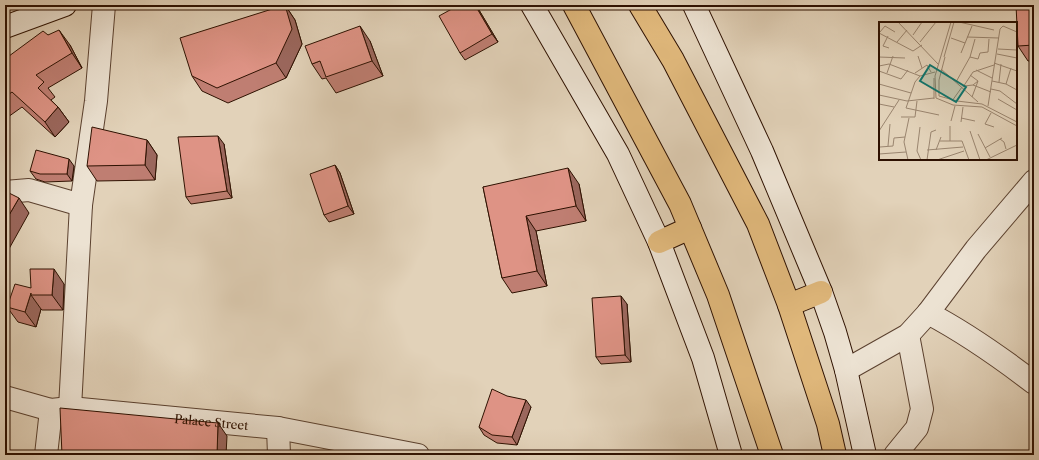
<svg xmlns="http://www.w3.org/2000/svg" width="1039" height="460" font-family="'Libre Caslon Text',serif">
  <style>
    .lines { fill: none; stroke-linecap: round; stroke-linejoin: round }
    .street-casing { stroke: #5b412f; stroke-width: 24 }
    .secondary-casing { stroke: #2e1101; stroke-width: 24 }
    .primary-casing { stroke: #2e1101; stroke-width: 24 }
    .street { stroke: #ece2d2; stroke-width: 22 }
    .secondary { stroke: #ece2d2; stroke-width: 22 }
    .primary { stroke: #e1b97c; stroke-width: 22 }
    .wall { fill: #bf7e72; stroke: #2e1101 }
    .shaded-wall { fill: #9b675d; stroke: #2e1101 }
    .building { fill: #de9385; stroke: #2e1101 }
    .labels { text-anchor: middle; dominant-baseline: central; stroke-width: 3.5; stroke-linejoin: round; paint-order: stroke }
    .street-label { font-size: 12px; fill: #2e1101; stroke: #ece2d2 }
    .inset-road { fill: none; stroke: #9a856f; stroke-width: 1 }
    .view { fill: #0f766e; fill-opacity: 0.15; stroke: #0f766e; stroke-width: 2 }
    .inset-edge { fill: none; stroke: #2e1101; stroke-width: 2 }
  </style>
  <rect width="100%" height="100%" fill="#e2d2b9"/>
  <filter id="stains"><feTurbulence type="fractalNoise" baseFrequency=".005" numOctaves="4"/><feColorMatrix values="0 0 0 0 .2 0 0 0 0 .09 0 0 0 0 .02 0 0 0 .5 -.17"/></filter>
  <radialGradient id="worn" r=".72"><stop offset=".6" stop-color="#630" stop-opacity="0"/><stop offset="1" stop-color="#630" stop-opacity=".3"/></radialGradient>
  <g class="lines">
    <g class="street-casing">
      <g id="street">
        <path d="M5 192 29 190 81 205"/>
        <path d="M928 313C966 333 1000 357 1034 383"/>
        <path d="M846 370 908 335 928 313 976 249 1034 181"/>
        <path id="s1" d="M5 397 51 410 70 408 278 428 418 455"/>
        <path d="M70 408 81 205 96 101 104 5"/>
        <path d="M278 428 279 455"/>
        <path d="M46 455 51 410"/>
        <path d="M895 455 917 428 922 409 908 335"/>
      </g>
    </g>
    <g class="secondary-casing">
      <g id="secondary">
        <path d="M532 5 618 154 659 242 703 358 731 455"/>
        <path d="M694 5 762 151 821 292 835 332 846 370 865 455"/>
        <path d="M5 27 65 5"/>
      </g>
    </g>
    <g class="primary-casing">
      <g id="primary">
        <path d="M574 5 680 204 718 295 772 455"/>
        <path d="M640 5 673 60 758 224 789 305 828 424 835 455"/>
        <path d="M659 242 690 228"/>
        <path d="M789 305 821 292"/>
      </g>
    </g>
    <use href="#street" class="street"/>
    <use href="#secondary" class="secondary"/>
    <use href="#primary" class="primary"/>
  </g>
  <g class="wall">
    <path d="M285 5 295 20 302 44 286 78 228 103 202 91 192 76Z"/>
    <path d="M476 5 498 42 465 60 460 53Z"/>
    <path d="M1034 5V61H1028L1018 46Z"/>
    <path d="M48 35 70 45 82 68 48 88 55 97 51 100 58 107 69 122 55 137 22 107 8 117 5 114V59Z"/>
    <path d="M370 41 383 76 336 93 326 78 322 79 312 64Z"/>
    <path d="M147 140 157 155 155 180 97 181 87 166Z"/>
    <path d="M224 144 232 198 191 204 186 197Z"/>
    <path d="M335 165 340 173 354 214 329 222 324 215Z"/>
    <path d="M74 166 72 181 45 182 36 179 30 171Z"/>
    <path d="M579 184 586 221 536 231 547 286 512 293 502 278 483 187Z"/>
    <path d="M64 284 63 310H42L41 309 36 327 18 322 7 307 31 288Z"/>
    <path d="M627 304 631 362 601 364 596 357Z"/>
    <path d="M531 407 517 445 497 443 484 435 479 427Z"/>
  </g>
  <g class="shaded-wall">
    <path d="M285 5 295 20 302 44 286 78 276 63Z"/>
    <path d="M475 5H476L498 42 492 34Z"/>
    <path d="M360 26 370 41 383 76 372 61Z"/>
    <path d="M59 30 70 45 82 68 72 53Z"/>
    <path d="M58 107 69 122 55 137 45 122Z"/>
    <path d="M218 136 224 144 232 198 227 191Z"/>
    <path d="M147 140 157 155 155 180 145 165Z"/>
    <path d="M69 159 74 166 72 181 67 174Z"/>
    <path d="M335 165 340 173 354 214 348 206Z"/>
    <path d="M568 168 579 184 586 221 576 206Z"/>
    <path d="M19 198 29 213 5 256V222Z"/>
    <path d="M526 216 536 231 547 286 537 271Z"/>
    <path d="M54 269 64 284 63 310 52 295Z"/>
    <path d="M31 293V295L41 309 36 327 25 312Z"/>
    <path d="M621 296 627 304 631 362 625 355Z"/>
    <path d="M526 400 531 407 517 445 512 437Z"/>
    <path d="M218 423 227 436 226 455H217Z"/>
  </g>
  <g class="building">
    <path d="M285 5 292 29 276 63 217 88 192 76 180 38Z"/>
    <path d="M459 5H475L492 34 460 53 439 16Z"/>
    <path d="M1016 5H1034V45L1018 46Z"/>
    <path d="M360 26 372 61 326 77 320 61 312 64 305 46Z"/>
    <path d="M59 30 72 53 36 75 44 82 38 88 58 107 45 122 12 92 5 97V59L43 31 48 35Z"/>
    <path d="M92 127 147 140 145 165 87 166Z"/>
    <path d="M218 136 227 191 186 197 178 137Z"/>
    <path d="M36 150 69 159 67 174H40L30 171Z"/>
    <path d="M335 165 348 206 324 215 310 174Z"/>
    <path d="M568 168 576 206 526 216 537 271 502 278 483 187Z"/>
    <path d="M5 191 19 198 5 222Z"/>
    <path d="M30 269H54L52 295H31V293L25 312 7 307 15 284 31 288Z"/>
    <path d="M621 296 625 355 596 357 592 298Z"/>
    <path d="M492 389 507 396 526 400 512 437 492 435 479 427Z"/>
    <path d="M60 408 218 423 217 455H62Z"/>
  </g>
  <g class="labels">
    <g class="street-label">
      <text stroke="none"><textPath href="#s1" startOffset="209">Palace Street</textPath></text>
    </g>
  </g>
  <g transform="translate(879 22)">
    <rect width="138" height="138" fill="#e2d2b9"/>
    <path class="inset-road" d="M19 0 59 42M72 0 56 54 57 76 74 83 103 85 138 104M80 0 115 8M1 10 6 4 16 10M0 11 34 29 43 23M34 13 43 0M9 14 4 24 10 26M88 15 120 16M72 16 86 21M96 17 91 35 99 37 101 31 109 30 110 17M18 20 28 8M41 20 57 0M119 27 138 28M82 31 93 4M118 32 138 36M39 34 43 46M0 35 26 36M65 35 75 0M66 35 60 58V74L78 79 103 82 138 100M115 41 138 49M0 44 10 42 41 54M62 47 99 80M97 48 113 56M0 49 22 57 29 48M56 50 41 54 36 60 27 86 60 93M8 51 14 34M36 51 48 43 52 50M113 59 127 62 138 68M77 60 91 35M120 60 122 42M0 62 32 71M127 62 132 46M94 63 112 70M85 64 94 63 99 59 91 53M84 65 94 50 115 43M112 67 121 69 138 82M0 73 28 79 55 76M93 75 99 59M55 77V56M119 77 138 88M73 79 83 65M0 82 15 85M109 84 121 7 124 4 138 10M112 91 106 102 115 105M22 95H36L38 79M82 96 96 99M72 99 76 84M82 100 84 85M41 105 38 129 42 138M0 109 20 78M91 109 101 138M99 112 111 135M121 117 125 120 127 127M61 119H83L90 138M71 119V104M9 124 11 102M1 125 14 124 15 116 26 115M106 126 123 116M48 128 84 125M57 128 62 115M0 132 27 130M29 138 25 120 30 96M48 138 52 110 57 108M58 138 85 129M107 138 138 123"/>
    <path class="view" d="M51 43 87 65 77 80 41 59Z"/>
    <rect width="138" height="138" class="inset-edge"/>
  </g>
  <rect width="1039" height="460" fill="none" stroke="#e2d2b9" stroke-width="20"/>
  <rect x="6" y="6" width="1027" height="448" fill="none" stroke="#2e1101" stroke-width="2"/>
  <rect x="10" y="10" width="1019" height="440" fill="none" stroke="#2e1101"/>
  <rect width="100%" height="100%" filter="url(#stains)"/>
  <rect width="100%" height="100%" fill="url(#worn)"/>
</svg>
